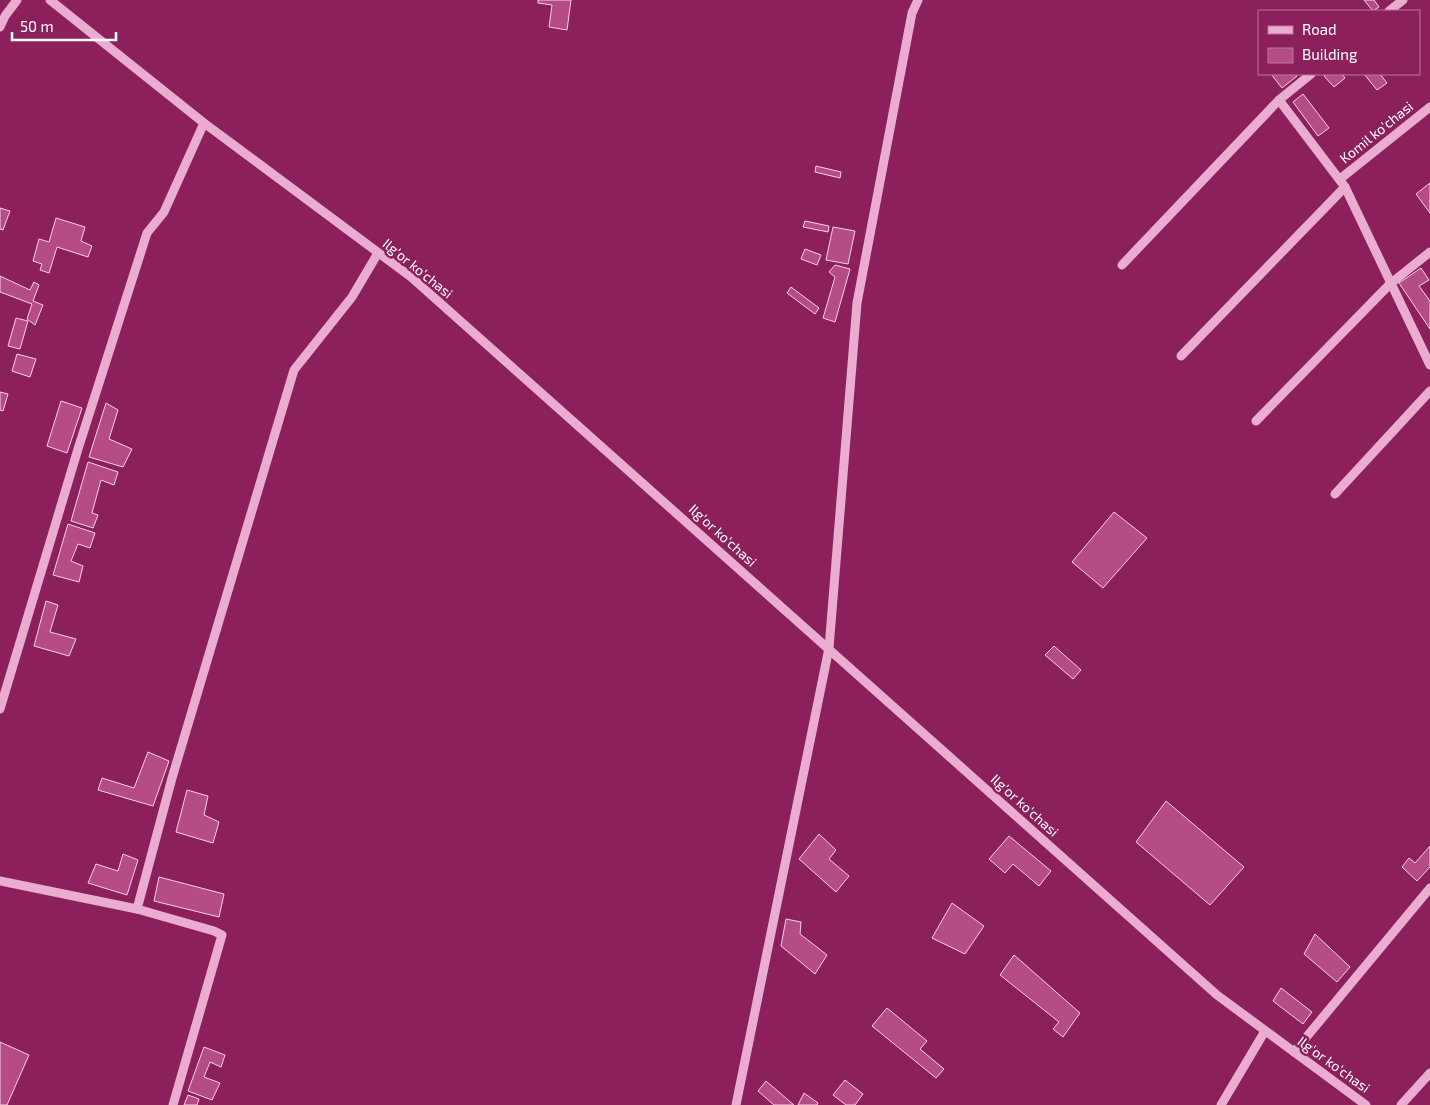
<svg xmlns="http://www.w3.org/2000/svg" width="1430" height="1105" font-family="'Exo 2',sans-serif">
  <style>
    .building { fill: #b54c88; stroke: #f8d1e8 }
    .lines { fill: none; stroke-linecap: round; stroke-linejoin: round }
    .minor { stroke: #ebacd1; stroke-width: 9 }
    .labels { text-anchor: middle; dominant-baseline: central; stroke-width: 5; stroke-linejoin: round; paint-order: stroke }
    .street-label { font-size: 14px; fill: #fff; stroke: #8b205d }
  </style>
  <rect width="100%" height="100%" fill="#8b205d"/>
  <g class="building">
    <path d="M538 0H571L567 30 549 27 552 5 538 3Z"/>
    <path d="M1364 0H1374L1379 7 1373 11Z"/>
    <path d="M1271 74H1296L1297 76 1282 88Z"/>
    <path d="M1327 74H1342L1345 78 1334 87 1324 76Z"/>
    <path d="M1364 74H1380L1387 83 1377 90Z"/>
    <path d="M1303 94 1329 128 1318 136 1293 102Z"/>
    <path d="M816 166 841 172 840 178 815 172Z"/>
    <path d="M1430 183V213L1416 194Z"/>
    <path d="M0 208 10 211 3 230 0 229Z"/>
    <path d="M56 218 85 227 81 241 92 246 88 257 57 247 49 273 40 270 42 264 33 261 39 239 49 242Z"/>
    <path d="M805 221 829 226 828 232 803 227Z"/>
    <path d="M833 227 855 231 848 264 826 260Z"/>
    <path d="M805 249 821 255 817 265 801 259Z"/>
    <path d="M835 265 850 269 835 322 823 318 835 277 829 272Z"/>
    <path d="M1421 268 1429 280 1419 286 1430 301V329L1399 283Z"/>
    <path d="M0 276 30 290 34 282 39 285 33 301 43 305 35 325 27 319 32 304 0 292Z"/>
    <path d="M791 287 819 308 815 314 787 293Z"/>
    <path d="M16 318 28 321 20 349 8 346Z"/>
    <path d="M17 354 36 359 30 377 12 371Z"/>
    <path d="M0 392 8 394 3 411 0 410Z"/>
    <path d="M61 401 82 408 67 453 47 446Z"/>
    <path d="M106 403 118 410 109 439 132 449 123 467 89 457Z"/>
    <path d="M88 462 118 472 114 485 101 480 92 513 98 515 93 528 71 521Z"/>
    <path d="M1114 512 1147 538 1103 588 1072 562Z"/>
    <path d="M68 524 95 533 90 548 78 544 71 561 83 566 79 582 53 575Z"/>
    <path d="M46 601 58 605 50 632 76 639 69 656 34 646Z"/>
    <path d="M1054 646 1081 670 1073 679 1045 655Z"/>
    <path d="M148 752 169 761 153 806 98 790 102 778 134 788Z"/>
    <path d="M187 790 208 796 204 815 219 822 213 843 176 832Z"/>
    <path d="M1166 801 1244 867 1210 905 1136 842Z"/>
    <path d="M819 834 836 850 829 859 849 876 836 892 799 859Z"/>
    <path d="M1009 836 1051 871 1039 886 1013 864 1005 873 989 859Z"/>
    <path d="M1430 846V867L1417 881 1402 867 1409 858 1415 863Z"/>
    <path d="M123 854 138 860 127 895 88 883 96 864 118 871Z"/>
    <path d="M159 877 224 894 219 917 154 901Z"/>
    <path d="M952 903 984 926 965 954 932 938Z"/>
    <path d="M786 919 801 922 800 934 827 955 815 974 781 946Z"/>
    <path d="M1315 934 1350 967 1337 982 1304 954Z"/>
    <path d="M1014 955 1080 1013 1063 1037 1053 1029 1059 1022 1000 975Z"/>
    <path d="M1281 988 1312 1012 1303 1024 1273 1001Z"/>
    <path d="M887 1008 927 1041 920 1049 944 1069 936 1078 872 1026Z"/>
    <path d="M0 1042 29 1055 7 1105H0Z"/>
    <path d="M204 1047 225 1055 221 1067 210 1062 204 1077 220 1083 212 1100 188 1091Z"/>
    <path d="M845 1080 863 1094 855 1105H846L833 1095Z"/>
    <path d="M766 1081 794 1105H774L758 1091Z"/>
    <path d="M804 1093 818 1103 817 1105H798Z"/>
    <path d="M188 1095 199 1099 197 1105H184Z"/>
  </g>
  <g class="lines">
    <g class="minor">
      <path d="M50 0 204 123 411 277 1217 995 1366 1105"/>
      <path d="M1389 11 1403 0"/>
      <path d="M0 27 5 16 17 0"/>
      <path d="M1279 100 1345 187 1430 365"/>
      <path d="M1340 179 1430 107"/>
      <path d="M1122 265 1279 100 1311 74"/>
      <path d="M1181 356 1345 187"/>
      <path d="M1256 421 1390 284 1430 252"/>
      <path d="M1335 494 1430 391"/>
      <path d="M0 709 78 449 147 233 164 212 204 123"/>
      <path d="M0 881 137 909 172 778 294 370 352 297 378 253"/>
      <path d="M137 909 214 931 222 935 173 1105"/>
      <path d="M1294 1052 1430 888"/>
      <path d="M736 1105 829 648 857 303 912 13 918 0"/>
      <path d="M1221 1105 1265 1031"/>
      <path d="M1401 1105 1430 1073"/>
    </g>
  </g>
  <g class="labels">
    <g class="street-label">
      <text transform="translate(1376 132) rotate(-39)">Komil ko'chasi</text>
      <text transform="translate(418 268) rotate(39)">Ilg'or ko'chasi</text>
      <text transform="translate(723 535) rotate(42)">Ilg'or ko'chasi</text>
      <text transform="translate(1025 805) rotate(42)">Ilg'or ko'chasi</text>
      <text transform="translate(1334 1064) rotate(36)">Ilg'or ko'chasi</text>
    </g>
  </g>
  <rect x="1258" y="10" width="162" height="65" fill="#8b205d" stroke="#b9799e"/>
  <rect x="1268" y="26" width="25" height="8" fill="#ebacd1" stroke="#b9799e"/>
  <text x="1302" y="35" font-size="15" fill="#ffffff">Road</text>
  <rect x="1268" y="48" width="25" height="15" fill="#b54c88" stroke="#b9799e"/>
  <text x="1302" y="60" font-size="15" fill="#ffffff">Building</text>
  <path d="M12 32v8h104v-8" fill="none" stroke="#ffffff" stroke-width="2.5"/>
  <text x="20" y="32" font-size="15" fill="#ffffff" stroke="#8b205d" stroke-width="4" paint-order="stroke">50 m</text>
</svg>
